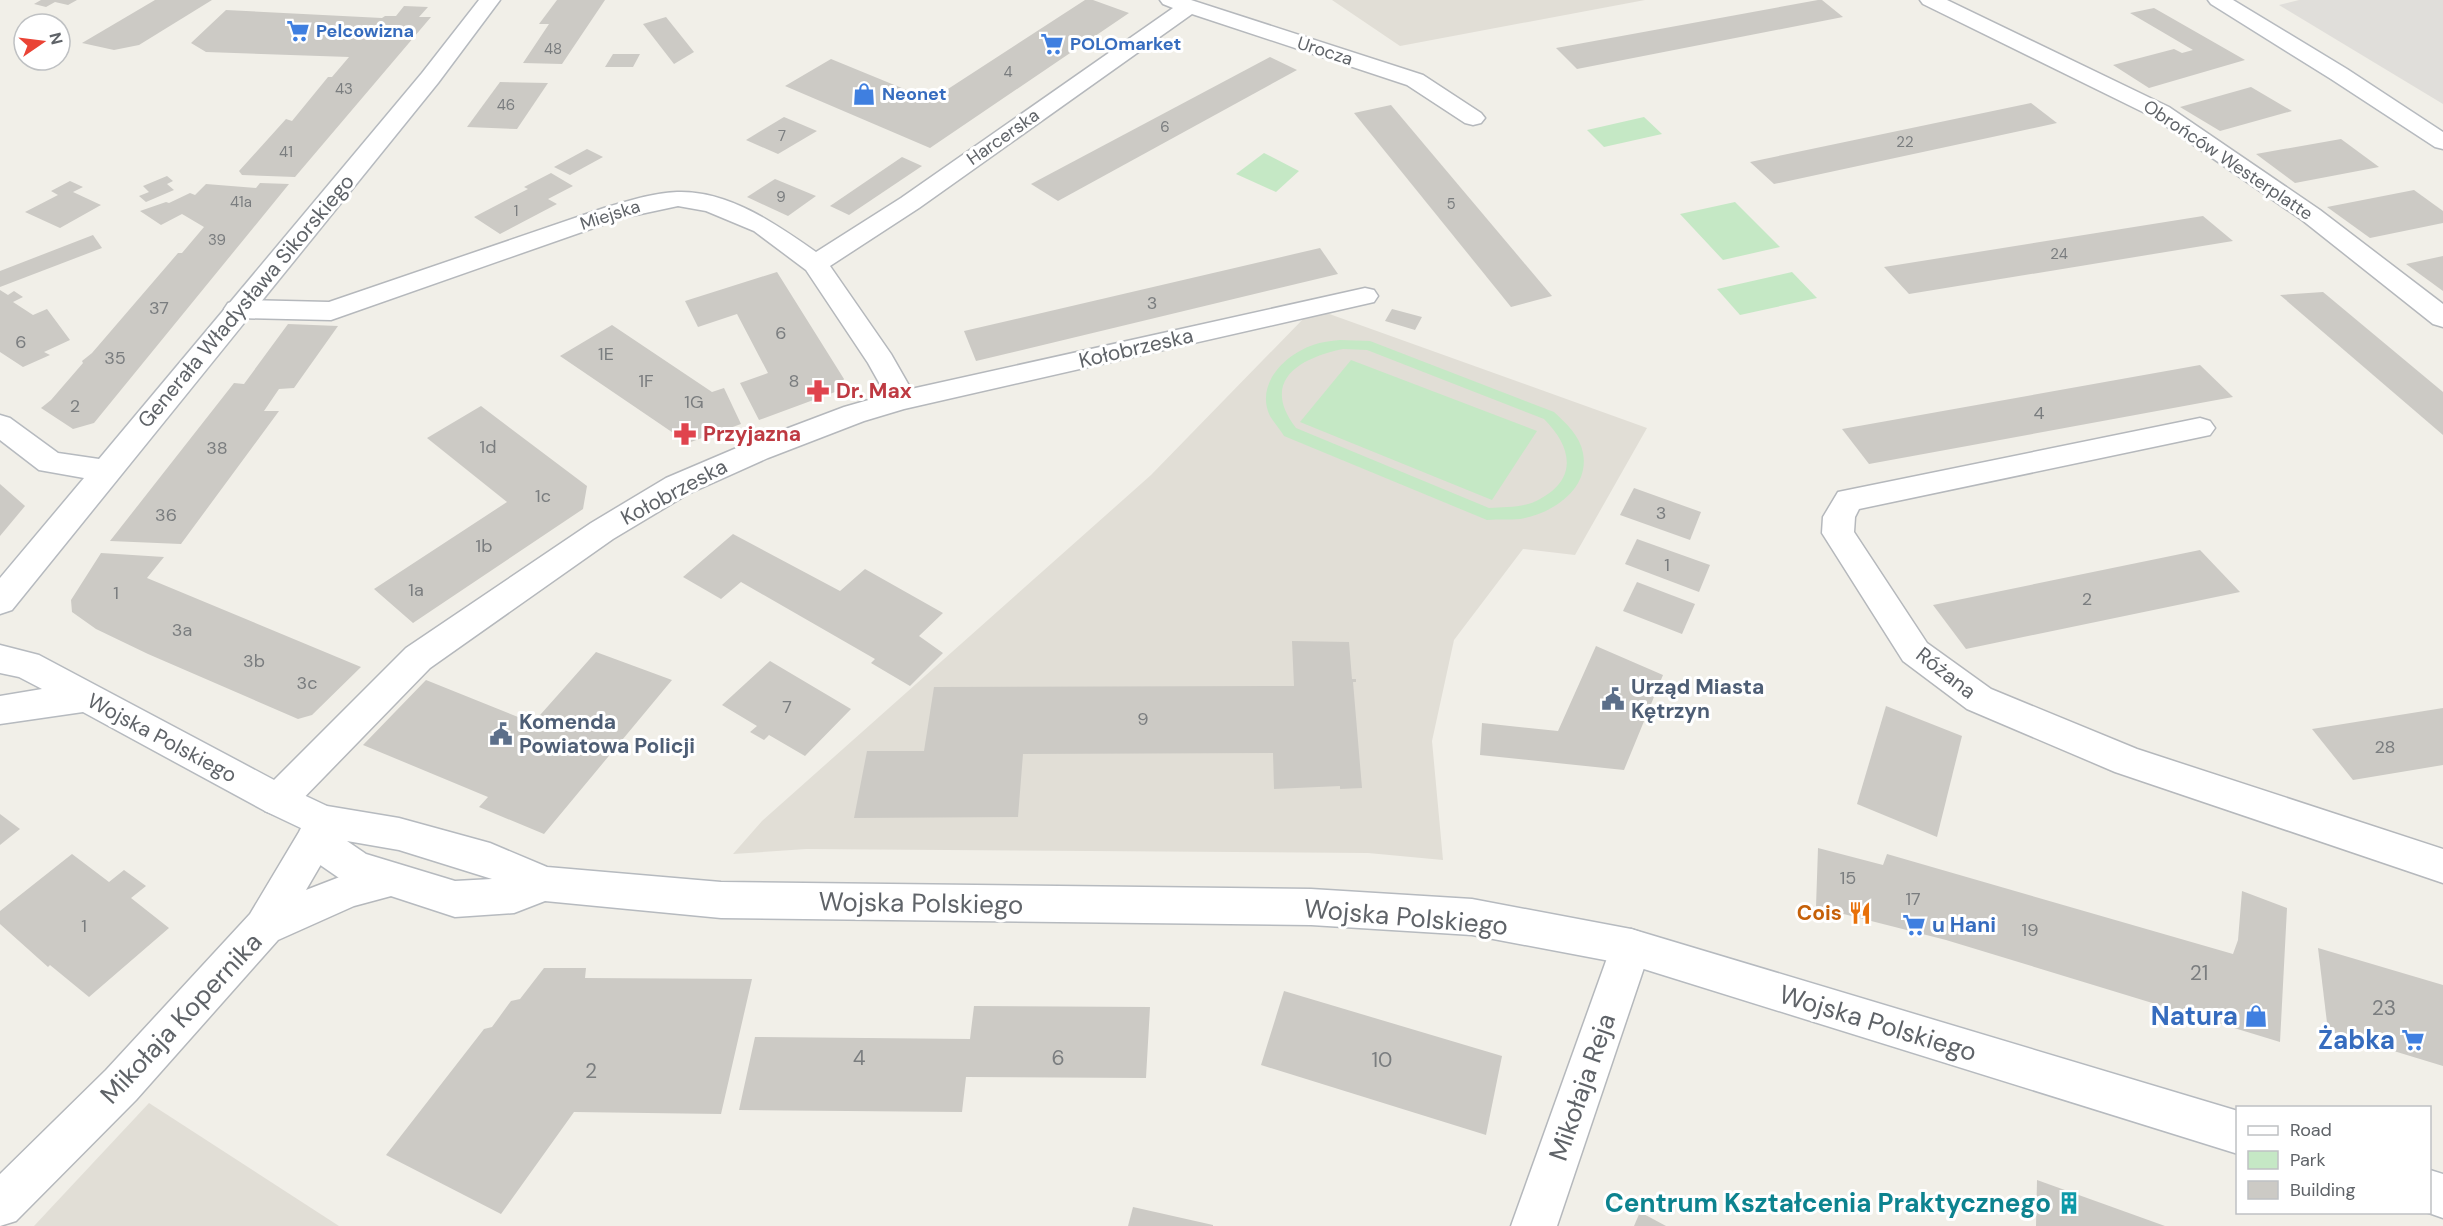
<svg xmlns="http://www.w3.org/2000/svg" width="2443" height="1226" font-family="'DM Sans',sans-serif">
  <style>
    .industrial { fill: #e0deda }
    .education { fill: #e1ded6 }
    .green { fill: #c5e8c5; fill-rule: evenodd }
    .building { fill: #cccac5 }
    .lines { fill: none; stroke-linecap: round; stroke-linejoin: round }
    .street-casing { stroke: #b5b8bc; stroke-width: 3 }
    .secondary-casing { stroke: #b6babf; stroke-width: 3 }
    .street { fill: #fff; fill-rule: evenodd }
    .secondary { fill: #fff; fill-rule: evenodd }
    .labels { text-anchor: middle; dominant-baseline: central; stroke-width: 6; stroke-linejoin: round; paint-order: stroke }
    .far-number-label { font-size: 15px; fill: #7a7d7f }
    .far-shop-label { font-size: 18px; font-weight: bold; fill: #366cbe; stroke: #fff; text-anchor: start }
    .far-street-label { font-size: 18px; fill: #5f6368; stroke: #fff }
    .number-label { font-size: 18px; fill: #7a7d7f }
    .street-label { font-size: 21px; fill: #5f6368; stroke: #fff }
    .health-label { font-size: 21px; font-weight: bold; fill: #be3a42; stroke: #fff; text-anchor: start }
    .service-label { font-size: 21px; font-weight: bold; fill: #4e5e75; stroke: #fff; text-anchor: start }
    .food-label { font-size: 21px; font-weight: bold; fill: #c56008; stroke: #fff; text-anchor: end }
    .shop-label { font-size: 21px; font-weight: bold; fill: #366cbe; stroke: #fff; text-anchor: start }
    .near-number-label { font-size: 21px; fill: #7a7d7f }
    .near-street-label { font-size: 26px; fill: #5f6368; stroke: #fff }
    .near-shop-label { font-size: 26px; font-weight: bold; fill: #366cbe; stroke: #fff; text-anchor: end }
    .near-culture-label { font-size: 26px; font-weight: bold; fill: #0d838f; stroke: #fff; text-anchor: end }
  </style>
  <rect width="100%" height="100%" fill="#f1efe8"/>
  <path class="industrial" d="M2299 0H2443V104L2279 5Z"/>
  <g class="education">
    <path d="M1332 0H1645L1400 46Z"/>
    <path d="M1321 311 1647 428 1575 555 1523 549 1454 640 1432 741 1443 860 1368 853 806 849 733 854 762 821 1151 475 1305 317Z"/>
    <path d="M149 1103 339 1226H34Z"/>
  </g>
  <g class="green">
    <path d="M1644 117 1662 134 1604 147 1587 130Z"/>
    <path d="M1264 153 1299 171 1276 192 1236 174Z"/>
    <path d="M1735 202 1780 247 1723 260 1680 214Z"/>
    <path d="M1792 272 1817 298 1740 315 1717 289Z"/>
    <path d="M1340 340 1370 341 1554 412C1566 423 1580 436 1583 453 1590 490 1551 514 1520 519 1509 520 1498 519 1487 520L1284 436C1280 429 1274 423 1270 416 1255 385 1284 355 1313 345 1321 342 1331 341 1340 340ZM1343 349 1367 350 1544 419C1571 446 1579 478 1540 499 1525 508 1506 507 1489 508L1296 428C1260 381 1299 358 1343 349Z"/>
    <path d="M1351 360 1537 431 1492 500 1300 422Z"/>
  </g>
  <g class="building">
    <path d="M41 0H77L68 5 55 2 46 7 34 4Z"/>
    <path d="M155 0H212L139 45 114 50 82 43Z"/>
    <path d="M557 0H605L562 64 523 63 549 24H539Z"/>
    <path d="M1085 0H1093L1129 13 930 148 785 86 831 59 931 100Z"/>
    <path d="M1818 0H1822L1843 17 1577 69 1556 48Z"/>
    <path d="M404 6 428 7 419 17H431L295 177 242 175 239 171 286 119 292 121 328 77H332L349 57 206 52 191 43 226 10 382 18 385 16H396Z"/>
    <path d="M2154 8 2245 60 2149 88 2113 65 2174 49 2182 53 2193 50 2130 13Z"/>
    <path d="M666 17 694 52 674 64 643 24Z"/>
    <path d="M613 54H640L633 67H605Z"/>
    <path d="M1270 57 1297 70 1058 201 1031 184Z"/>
    <path d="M500 82 548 83 517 129 467 127Z"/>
    <path d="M2251 87 2292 111 2220 131 2180 107Z"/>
    <path d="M2031 103 2057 123 1774 184 1750 162Z"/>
    <path d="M1391 105 1552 296 1511 307 1354 113Z"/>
    <path d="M784 117 817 131 778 154 746 140Z"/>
    <path d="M2341 139 2379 167 2295 183 2256 154Z"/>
    <path d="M587 149 603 157 570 175 554 167Z"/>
    <path d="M902 157 922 166 849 215 830 206Z"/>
    <path d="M551 173 573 186 548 199 557 204 500 234 474 217 528 189 524 187Z"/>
    <path d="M167 176 173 181 167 184 174 190 146 202 139 196 149 192 143 186Z"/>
    <path d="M775 179 816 196 788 216 747 197Z"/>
    <path d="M70 181 83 187 73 192 101 205 60 228 25 212 58 195 51 191Z"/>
    <path d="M260 183 289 184 94 423 73 429 41 408 51 400 83 363 82 361 92 353 178 253H182L204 227 182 214 161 225 140 211 166 202 169 203 190 193 195 195 206 184 256 188Z"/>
    <path d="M2414 190 2443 211V223L2370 238 2327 207Z"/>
    <path d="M2203 216 2233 241 1909 294 1884 267Z"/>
    <path d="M93 235 102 248 0 287V271Z"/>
    <path d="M1320 248 1338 274 976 361 964 331Z"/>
    <path d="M2443 256V291L2406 264Z"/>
    <path d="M777 272 844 379 835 392 759 420 740 383 768 373 737 314 698 327 685 301Z"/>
    <path d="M0 290 8 295 14 291 23 297 13 302 33 315 47 309 70 340 44 352 50 355 23 367 0 352Z"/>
    <path d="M2323 292 2443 392V435L2280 295Z"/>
    <path d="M1392 309 1422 317 1415 330 1385 321Z"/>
    <path d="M288 324 338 326 294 388 279 389 264 411H279L181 544 110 541 234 383 244 384Z"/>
    <path d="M612 325 712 392 724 388 741 424 688 443 560 356Z"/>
    <path d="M2200 365 2233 397 1869 464 1842 429Z"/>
    <path d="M481 406 587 486 583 509 413 623 374 589 507 502 427 438Z"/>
    <path d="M0 484 25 506 0 536Z"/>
    <path d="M1634 488 1701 512 1690 540 1620 515Z"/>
    <path d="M733 534 840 591 865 569 943 613 919 636 943 653 910 686 871 663 875 659 741 582 721 599 683 577Z"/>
    <path d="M1637 539 1710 565 1699 592 1625 564Z"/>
    <path d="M2200 550 2240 592 1966 649 1933 605Z"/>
    <path d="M101 553 164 557 147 578 361 667 312 715 298 719 148 654 96 629 72 612 71 600Z"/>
    <path d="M1637 582 1695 604 1682 634 1623 611Z"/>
    <path d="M1292 641 1349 642 1352 679H1356V682H1353L1362 788 1340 789V786L1274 789 1273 753 1023 754 1018 817 854 818 867 751H924L934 687 1294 686Z"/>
    <path d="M1596 646 1663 675 1624 770 1480 755 1482 723 1558 731Z"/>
    <path d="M596 652 672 680 544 834 479 807 488 797 363 745 426 680 533 723Z"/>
    <path d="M770 661 851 709 805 756 769 735 764 740 750 732 757 726 722 705Z"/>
    <path d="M1886 706 1962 736 1937 837 1857 804Z"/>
    <path d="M2443 708V765L2353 780 2312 729Z"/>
    <path d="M0 814 20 829 0 845Z"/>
    <path d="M1818 848 1883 865 1887 854 2233 954 2238 940 2242 891 2287 908 2280 1042 1946 940 1816 907Z"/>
    <path d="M72 854 109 882 124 870 146 886 131 898 169 928 89 997 50 965 48 967 0 924V911Z"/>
    <path d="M2318 948 2443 985V1066L2328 1031Z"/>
    <path d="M544 968H586L585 978 752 979 721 1114 574 1112 501 1214 386 1155 484 1029 492 1027 511 1001 520 999Z"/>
    <path d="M1284 991 1502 1056 1486 1135 1261 1065Z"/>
    <path d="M974 1006 1150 1007 1146 1078 966 1077 962 1112 739 1110 755 1037 970 1039Z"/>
    <path d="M2037 1180 2165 1226H2036Z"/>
    <path d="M1133 1207 1213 1225V1226H1128Z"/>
    <path d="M1640 1212 1666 1226H1634Z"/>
  </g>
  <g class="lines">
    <g class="street-casing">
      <g id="street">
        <path d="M1160 0H1191L1423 75 1481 113 1485 118 1481 123 1473 125 1465 123 1407 85 1192 14 919 208 830 266 891 354 911 389 1365 288 1374 290 1378 296 1374 302 904 409 864 421 768 458 688 494 613 539 430 668 291 811 278 816 265 811 260 800 265 789 406 648 591 523 666 478 746 444 844 407 886 395 868 363 806 270 754 231 706 211 678 206 622 218 331 320 238 318 228 315 224 309 228 303 238 300 329 302 604 208C628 201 652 193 677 192 728 190 776 224 816 252L901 198 1173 8 1163 4Z"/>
        <path d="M1920 0H1947L2169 107 2320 210 2443 304V327L2433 324 2302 220 2153 117 1923 4Z"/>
        <path d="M2200 418 2210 421 2215 428 2210 435 1859 509 1855 517 1854 532 1927 643 1991 689 2137 749 2443 849V883L2115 772 1967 709 1903 661 1822 533 1823 517 1838 492Z"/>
        <path d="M323 805 336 810 342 821 327 854 306 890 350 873 392 863 406 868 411 880 406 892 354 906 278 940 136 1100 16 1221 0 1226V1174L106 1070 250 914 299 832 310 810Z"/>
        <path d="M1631 929 1645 934 1651 947 1557 1226H1511L1611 947 1617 934Z"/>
      </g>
    </g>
    <g class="secondary-casing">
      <g id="secondary">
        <path d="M479 0H500L438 83 12 610 0 614V578L84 478 39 470 0 440V415L10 418 58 453 99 459 422 73Z"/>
        <path d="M2208 0H2233L2347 69 2443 132V149L2435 147 2331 79 2211 4Z"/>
        <path d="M0 645 39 655 291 789 327 806 399 818 490 843 547 867 721 882 1311 889 1472 899 1631 929 2238 1111V1154L1631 965 1472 935 1311 925 721 918 545 901 514 913 455 917 342 880 313 860 307 848 305 830 265 811 83 712 0 724V696L42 689 19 677 0 673ZM347 841 399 850 492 879 455 881 366 854Z"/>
        <path d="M2430 1170 2443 1174V1218L2426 1212H2430Z"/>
      </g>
    </g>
    <use href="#street" class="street"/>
    <use href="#secondary" class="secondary"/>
  </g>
  <defs>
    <g id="supermarket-bare" transform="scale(1.8)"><path d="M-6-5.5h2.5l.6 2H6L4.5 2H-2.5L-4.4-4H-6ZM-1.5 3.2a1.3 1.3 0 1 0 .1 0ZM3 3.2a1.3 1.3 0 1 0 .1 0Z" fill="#3f7fe0" stroke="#fff" stroke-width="2.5" paint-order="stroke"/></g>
    <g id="shop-bare" transform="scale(1.8)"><path d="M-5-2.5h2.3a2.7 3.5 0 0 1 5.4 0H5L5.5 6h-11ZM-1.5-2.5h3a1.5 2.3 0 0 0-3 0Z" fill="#3f7fe0" stroke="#fff" stroke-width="2.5" paint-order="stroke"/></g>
    <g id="pharmacy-bare" transform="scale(1.8)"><path d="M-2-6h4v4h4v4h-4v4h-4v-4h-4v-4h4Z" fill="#e0444e" stroke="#fff" stroke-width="2.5" paint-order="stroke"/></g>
    <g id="civic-bare" transform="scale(1.8)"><path d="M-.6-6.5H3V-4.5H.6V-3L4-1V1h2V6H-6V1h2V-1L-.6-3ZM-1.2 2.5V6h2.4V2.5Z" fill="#5c6f8a" stroke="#fff" stroke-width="2.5" paint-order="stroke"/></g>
    <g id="restaurant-bare" transform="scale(1.8)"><path d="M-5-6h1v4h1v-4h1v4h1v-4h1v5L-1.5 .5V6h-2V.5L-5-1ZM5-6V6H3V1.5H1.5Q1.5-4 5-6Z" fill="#e8710a" stroke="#fff" stroke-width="2.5" paint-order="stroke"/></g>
    <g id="building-bare" transform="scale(1.8)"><path d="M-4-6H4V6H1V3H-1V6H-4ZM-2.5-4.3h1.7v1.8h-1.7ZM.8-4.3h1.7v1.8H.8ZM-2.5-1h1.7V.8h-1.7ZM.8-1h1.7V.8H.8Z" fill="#0f9aa8" stroke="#fff" stroke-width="2.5" paint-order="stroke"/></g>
  </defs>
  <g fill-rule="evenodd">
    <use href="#supermarket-bare" x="298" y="31"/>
    <use href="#supermarket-bare" x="1052" y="44"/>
    <use href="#shop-bare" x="864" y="94"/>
    <use href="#pharmacy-bare" x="818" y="391"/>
    <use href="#pharmacy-bare" x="685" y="434"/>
    <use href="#civic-bare" x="1613" y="699"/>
    <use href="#civic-bare" x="501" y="734"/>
    <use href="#restaurant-bare" x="1860" y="913"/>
    <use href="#supermarket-bare" x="1914" y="925"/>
    <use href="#shop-bare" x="2256" y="1016"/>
    <use href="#supermarket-bare" x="2413" y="1040"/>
    <use href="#building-bare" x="2069" y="1203"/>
  </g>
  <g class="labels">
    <g class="far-number-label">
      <text x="553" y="49">48</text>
      <text x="1008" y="72">4</text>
      <text x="344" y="89">43</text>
      <text x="506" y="105">46</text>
      <text x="1165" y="127">6</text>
      <text x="782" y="136">7</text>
      <text x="1905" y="142">22</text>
      <text x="286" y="152">41</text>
      <text x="781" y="197">9</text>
      <text x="241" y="202">41a</text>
      <text x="1451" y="204">5</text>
      <text x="516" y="211">1</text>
      <text x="217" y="240">39</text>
      <text x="2059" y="254">24</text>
    </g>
    <g class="far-shop-label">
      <text x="316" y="31">Pelcowizna</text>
      <text x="1070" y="44">POLOmarket</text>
      <text x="882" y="94">Neonet</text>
    </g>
    <g class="far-street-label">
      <text transform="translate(1325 51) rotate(18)">Urocza</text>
      <text transform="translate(1003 137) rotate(-35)">Harcerska</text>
      <text transform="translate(2228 160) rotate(34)">Obrońców Westerplatte</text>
      <text transform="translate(610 215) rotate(-18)">Miejska</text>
    </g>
    <g class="number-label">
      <text x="1152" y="303">3</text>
      <text x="159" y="308">37</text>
      <text x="781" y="333">6</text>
      <text x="21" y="342">6</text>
      <text x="606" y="354">1E</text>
      <text x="115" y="358">35</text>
      <text x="646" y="381">1F</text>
      <text x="794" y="381">8</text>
      <text x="694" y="402">1G</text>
      <text x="75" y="406">2</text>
      <text x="2039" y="413">4</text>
      <text x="488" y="447">1d</text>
      <text x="217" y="448">38</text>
      <text x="543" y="496">1c</text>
      <text x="1661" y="513">3</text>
      <text x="166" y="515">36</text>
      <text x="484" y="546">1b</text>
      <text x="1667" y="565">1</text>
      <text x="416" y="590">1a</text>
      <text x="116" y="593">1</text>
      <text x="2087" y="599">2</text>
      <text x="182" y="630">3a</text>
      <text x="254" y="661">3b</text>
      <text x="307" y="683">3c</text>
      <text x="787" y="707">7</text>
      <text x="1143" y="719">9</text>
      <text x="2385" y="747">28</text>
      <text x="1848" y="878">15</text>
      <text x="1913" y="899">17</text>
      <text x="84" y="926">1</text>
      <text x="2030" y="930">19</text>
    </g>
    <g class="street-label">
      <text transform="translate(246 301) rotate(-50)">Generała Władysława Sikorskiego</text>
      <text transform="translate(1136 348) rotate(-13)">Kołobrzeska</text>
      <text transform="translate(674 492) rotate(-28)">Kołobrzeska</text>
      <text transform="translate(1946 673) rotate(38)">Różana</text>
      <text transform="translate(162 738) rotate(28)">Wojska Polskiego</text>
    </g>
    <g class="health-label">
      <text x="836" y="391">Dr. Max</text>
      <text x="703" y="434">Przyjazna</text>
    </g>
    <g class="service-label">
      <text x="1631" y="687">Urząd Miasta<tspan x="1631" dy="24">Kętrzyn</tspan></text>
      <text x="519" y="722">Komenda<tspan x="519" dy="24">Powiatowa Policji</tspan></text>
    </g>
    <g class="food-label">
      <text x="1842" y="913">Cois</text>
    </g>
    <g class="shop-label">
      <text x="1932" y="925">u Hani</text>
    </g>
    <g class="near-number-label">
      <text x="2199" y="973">21</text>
      <text x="2384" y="1008">23</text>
      <text x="859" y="1058">4</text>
      <text x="1058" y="1058">6</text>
      <text x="1382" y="1060">10</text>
      <text x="591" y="1071">2</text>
    </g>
    <g class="near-street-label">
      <text transform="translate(921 903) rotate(1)">Wojska Polskiego</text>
      <text transform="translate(1406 917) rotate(5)">Wojska Polskiego</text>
      <text transform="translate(181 1018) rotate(-47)">Mikołaja Kopernika</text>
      <text transform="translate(1878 1023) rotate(17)">Wojska Polskiego</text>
      <text transform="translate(1582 1087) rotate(-71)">Mikołaja Reja</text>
    </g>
    <g class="near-shop-label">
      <text x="2238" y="1016">Natura</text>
      <text x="2395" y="1040">Żabka</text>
    </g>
    <g class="near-culture-label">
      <text x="2051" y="1203">Centrum Kształcenia Praktycznego</text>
    </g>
  </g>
  <rect x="2236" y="1106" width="195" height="108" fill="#ffffff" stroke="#bfc1c3" stroke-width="1.5"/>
  <rect x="2248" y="1126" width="30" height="9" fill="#ffffff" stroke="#bfc1c3" stroke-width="1.5"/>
  <text x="2290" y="1136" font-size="18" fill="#5f6368">Road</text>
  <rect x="2248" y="1151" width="30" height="18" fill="#c5e8c5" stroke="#bfc1c3" stroke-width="1.5"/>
  <text x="2290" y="1166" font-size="18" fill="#5f6368">Park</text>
  <rect x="2248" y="1181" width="30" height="18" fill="#cccac5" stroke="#bfc1c3" stroke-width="1.5"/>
  <text x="2290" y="1196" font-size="18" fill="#5f6368">Building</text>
  <g transform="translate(42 42) rotate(76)"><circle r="28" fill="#ffffff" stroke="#bfc1c3" stroke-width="1.5"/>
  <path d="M0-4.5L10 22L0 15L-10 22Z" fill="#ea4335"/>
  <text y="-9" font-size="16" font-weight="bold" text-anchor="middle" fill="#5f6368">N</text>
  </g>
</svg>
